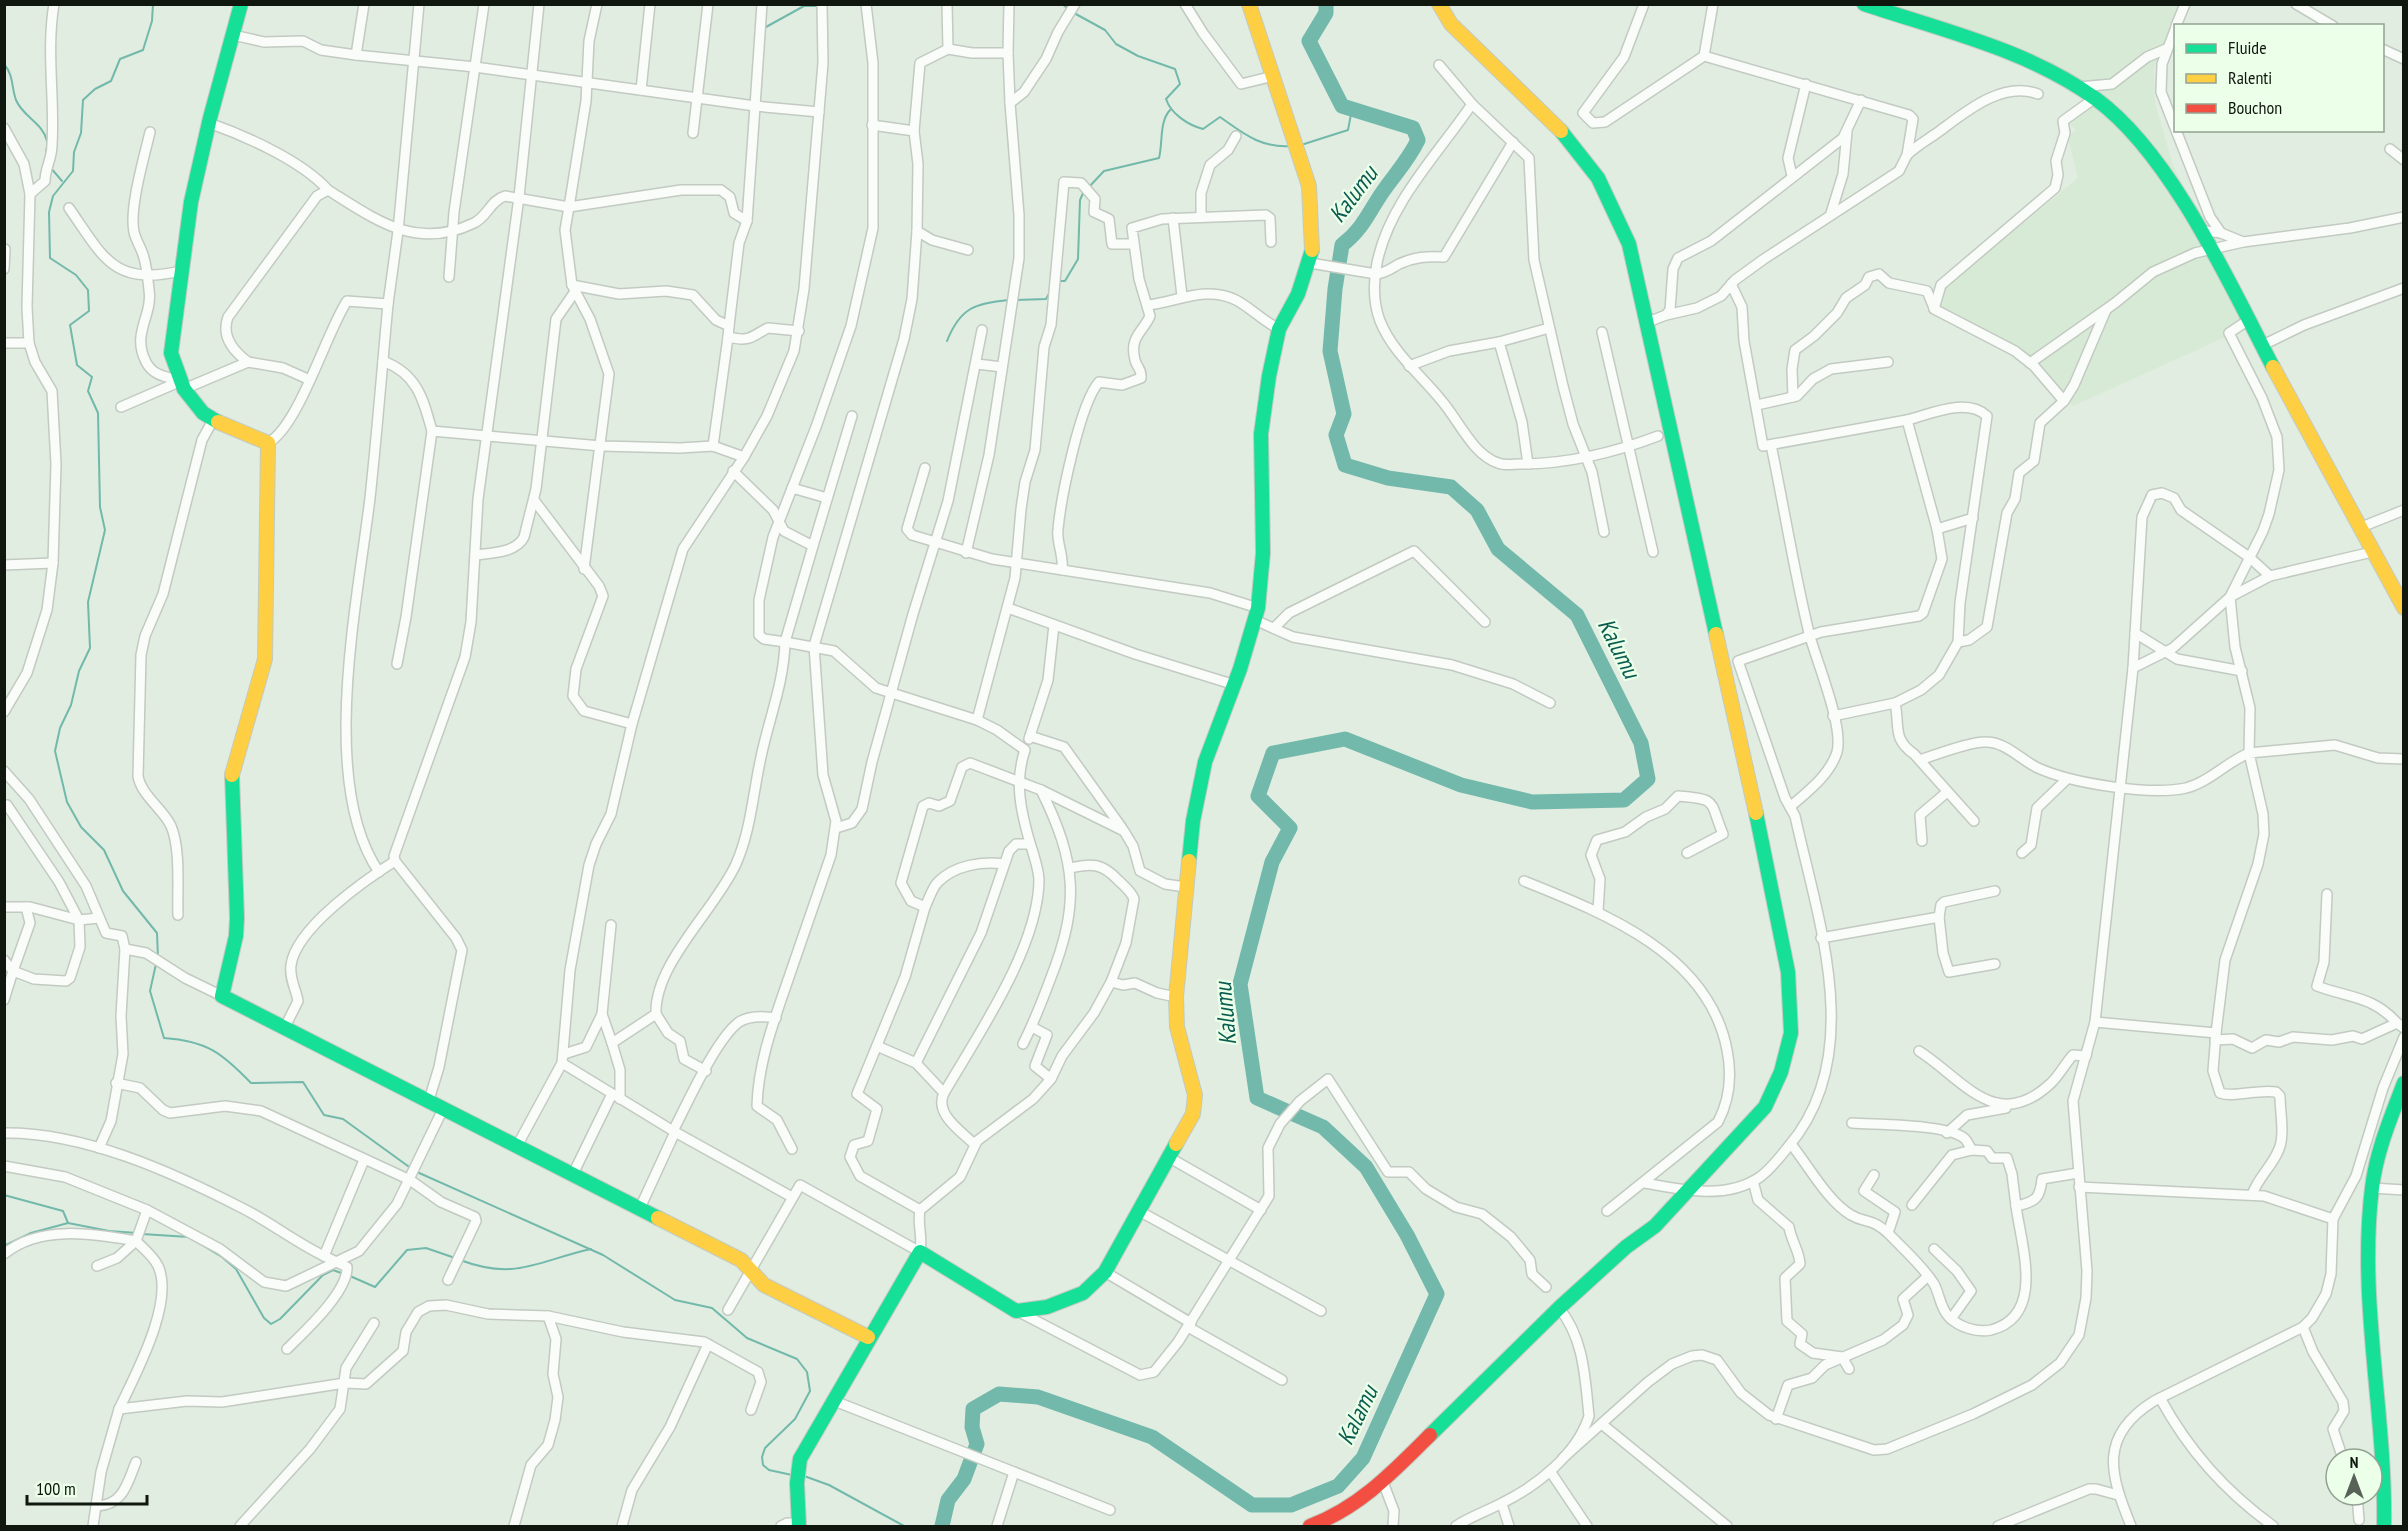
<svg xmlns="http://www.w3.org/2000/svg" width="2408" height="1531" font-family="'PT Sans Narrow',sans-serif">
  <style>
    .built { fill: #d6ead5 }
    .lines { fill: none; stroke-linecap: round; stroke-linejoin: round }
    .stream { stroke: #72b9ab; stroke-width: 2 }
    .river { stroke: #72b9ab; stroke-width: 15 }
    .street-casing { stroke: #c2cac1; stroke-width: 12 }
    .fast-casing { stroke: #c2cac1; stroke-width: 16 }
    .slow-casing { stroke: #c2cac1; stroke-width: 16 }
    .jam-casing { stroke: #c2cac1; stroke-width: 16 }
    .street { stroke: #fafcfa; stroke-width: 9 }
    .fast { stroke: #16e098; stroke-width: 14 }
    .slow { stroke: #ffcf43; stroke-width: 14 }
    .jam { stroke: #f24e42; stroke-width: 14 }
    .labels { text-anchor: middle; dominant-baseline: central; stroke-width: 4.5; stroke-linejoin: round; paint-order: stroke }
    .water-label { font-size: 24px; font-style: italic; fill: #0a5c51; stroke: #ebffe9 }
  </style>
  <rect width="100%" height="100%" fill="#e1ede1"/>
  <path class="built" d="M1880 5H2180L2154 68 2155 103 2173 166 2256 323 2073 406 2025 353 1937 307 1941 291 2078 178 2068 137 2076 130 2070 124 2079 116 2086 88Z"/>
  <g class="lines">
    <g class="stream">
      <path d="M153 4 152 21 143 50 120 59 111 81 95 89 83 100 81 133 74 152 73 171 53 196 49 212 50 258 76 275 88 290 89 311 70 325 77 365 92 377 88 391 98 413 100 507 105 530 88 602 90 648 79 671 71 705 60 728 55 751 67 802 81 827 104 850 123 891 157 933 158 958"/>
      <path d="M1062 4 1070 10"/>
      <path d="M1074 13 1105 30 1116 44 1138 56 1175 69 1180 84 1166 99C1171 114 1188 125 1203 129L1220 117C1243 133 1260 148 1290 146"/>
      <path d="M766 27 804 6H820"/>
      <path d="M4 64C14 76 11 86 16 100 23 117 43 123 47 141 48 147 45 154 46 160"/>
      <path d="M1301 145 1348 130 1352 109"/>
      <path d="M50 167 62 181"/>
      <path d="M1089 187 1104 171 1159 158C1163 143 1159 122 1170 110"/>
      <path d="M1059 281H1065L1078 259 1080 200 1084 191"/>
      <path d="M1015 300 1046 299 1050 292"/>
      <path d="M947 341C960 308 975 303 1009 300"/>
      <path d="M156 964 150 991 164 1038C207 1041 222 1053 251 1083L303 1082 324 1115 343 1119 412 1169"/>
      <path d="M417 1172 603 1255 675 1300 712 1308 747 1338 797 1359 807 1372 810 1391 795 1419 765 1448 762 1457 763 1465 769 1470 792 1475"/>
      <path d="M4 1195 63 1211 68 1223"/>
      <path d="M142 1234 189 1237 222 1257 236 1269 264 1318 271 1324 280 1319 323 1275 333 1270 344 1274"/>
      <path d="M4 1246 31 1233 68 1223 109 1231 137 1233"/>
      <path d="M460 1260C516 1281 537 1261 591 1249"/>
      <path d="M350 1276 375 1287 407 1250 426 1248 455 1258"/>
      <path d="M804 1476 829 1485 904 1526"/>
    </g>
    <path class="river" d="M942 1526 948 1500 964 1479 977 1444 972 1427 973 1409 999 1394 1038 1397 1152 1437 1252 1505H1291L1338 1486 1363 1458 1437 1294 1407 1235 1366 1167 1323 1127 1257 1098 1240 984 1272 862 1290 828 1258 796 1273 753 1345 739 1461 785 1532 802 1624 800 1648 779 1641 743 1577 615 1498 549 1477 510 1451 487 1388 478 1345 465 1336 435 1344 414 1330 351 1335 289 1342 245C1364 228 1369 211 1384 190 1396 173 1409 159 1418 140L1413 128 1342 106 1309 41 1326 13V4"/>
    <g class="street-casing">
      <g id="street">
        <path d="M597 4 589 41 586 101 569 207 681 190H721L730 197 734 213 747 221"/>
        <path d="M762 4 755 106 819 112"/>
        <path d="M1185 4 1203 33 1241 84 1274 76"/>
        <path d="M1644 4 1624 57 1583 113 1593 123 1605 122 1704 56 1909 115 1913 119 1907 155 1899 171 1764 259 1735 280 1721 296 1697 308 1666 315"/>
        <path d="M2296 4 2333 26"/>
        <path d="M2176 26 2185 4"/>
        <path d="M2176 27 2162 64 2161 92 2210 217 2221 233"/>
        <path d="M233 35 264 42 303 41 321 50 356 55 475 67 755 106 747 221 739 243 729 326"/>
        <path d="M948 49 972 53H1008L1010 103"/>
        <path d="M2382 49 2404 59"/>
        <path d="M1008 53 1009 4"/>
        <path d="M356 55 364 4"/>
        <path d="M1704 56 1713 4"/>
        <path d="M1439 65 1472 104C1438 154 1389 203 1377 263 1373 283 1373 302 1380 321 1393 353 1420 374 1441 400 1458 419 1472 454 1498 463 1505 466 1513 464 1521 464 1568 464 1613 453 1658 436"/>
        <path d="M2079 87 2112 84 2147 57 2166 49"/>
        <path d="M641 90 650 4"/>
        <path d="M1472 104 1529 158 1534 260 1563 386 1573 424 1592 472 1604 532"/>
        <path d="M209 123C246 136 302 161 328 190"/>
        <path d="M4 128 24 164 30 194 27 307 29 343 35 362 52 391 56 464 53 563 47 610 27 673 4 712"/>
        <path d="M914 131 920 63 948 49 947 4"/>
        <path d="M150 132C144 158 129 208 134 232 136 241 142 249 144 258 147 268 148 280 149 290 153 316 131 333 146 362 153 376 167 377 181 381"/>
        <path d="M693 133 708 4"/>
        <path d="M2390 149 2404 160"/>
        <path d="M1907 155C1916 146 1927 140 1937 133 1964 113 2002 80 2038 94"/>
        <path d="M1792 176 1788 158 1806 84"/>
        <path d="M30 194 45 181C45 168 52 159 52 145 55 99 46 51 54 4"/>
        <path d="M69 208C104 258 113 286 181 271"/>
        <path d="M1831 213 1843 174 1847 132"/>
        <path d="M1201 217V193L1210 165 1228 150 1236 136"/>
        <path d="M1173 218 1182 296"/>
        <path d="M2199 230 2221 233 2243 242"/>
        <path d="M917 231 932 240 968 250"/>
        <path d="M1310 263 1376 274C1386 273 1390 269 1399 264 1414 257 1427 256 1444 257L1513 142"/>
        <path d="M4 269 5 249"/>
        <path d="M449 277 454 212 484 4"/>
        <path d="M572 285 619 294 666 291 693 295 716 320 729 326 728 337C751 342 750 337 768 328L799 331"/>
        <path d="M1148 305C1176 302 1207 285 1236 300 1251 308 1263 321 1279 329"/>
        <path d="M1648 322 1666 315 1670 310 1673 269 1678 258 1711 241 1843 138 1861 100"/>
        <path d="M1602 332 1653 552"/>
        <path d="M4 343H29"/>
        <path d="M2263 345 2304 325 2404 288"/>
        <path d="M383 361C417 374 423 398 432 431L601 446 680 448 713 446 744 457"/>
        <path d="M2030 363 2115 303 2153 272 2195 253 2243 242 2350 228 2404 217"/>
        <path d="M977 364 1002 367"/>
        <path d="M1409 366 1449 351 1499 342"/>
        <path d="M310 380 283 368 248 362C233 351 221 336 228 317L317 196 328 190C376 220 416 251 474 223 487 217 491 200 505 196L569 207 565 230 572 285 590 319 609 374 584 569"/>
        <path d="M184 389 248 362"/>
        <path d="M1793 397 1792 369 1795 350 1814 336 1837 313 1846 298 1865 285 1869 277 1879 274 1889 283 1927 291 1934 308"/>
        <path d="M2064 401 2034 366 2015 351 1934 309 1941 285 2055 188 2058 175 2056 161 2065 133 2063 121 2095 98"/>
        <path d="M1757 405 1797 396 1813 379 1831 369 1888 362"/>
        <path d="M121 407 181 381"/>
        <path d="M268 443C299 426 326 333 347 301L388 304 398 231 419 4"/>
        <path d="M1771 445C1784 507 1794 571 1809 633 1816 660 1844 726 1837 752 1830 775 1807 792 1790 807"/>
        <path d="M713 446 728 337"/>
        <path d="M1528 464 1522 422 1499 342 1549 328"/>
        <path d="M925 468 907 529 912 535 992 559 1210 593 1258 608"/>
        <path d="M733 471 773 510 784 531 813 546 785 642 834 651 876 688 977 720 997 730 1025 750C1014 782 1021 812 1030 843 1034 855 1038 867 1039 879 1039 947 977 1036 944 1093 934 1114 961 1131 974 1144"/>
        <path d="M792 488 827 498"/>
        <path d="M534 500 599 586 603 596 576 669 573 696 584 711 632 724"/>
        <path d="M2359 528 2404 510"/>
        <path d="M1937 529 1973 518"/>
        <path d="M813 546 852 416"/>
        <path d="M966 553 989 455 1019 258V215L1010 103 1024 92 1046 59 1058 32 1075 4"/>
        <path d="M475 555C491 553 516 553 524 537L536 489 556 319 574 293"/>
        <path d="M4 565 53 563"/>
        <path d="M1062 570C1064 555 1056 542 1058 529 1061 498 1080 403 1099 382L1122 385 1141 378C1142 369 1137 368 1135 360 1129 337 1143 332 1150 316L1139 279 1132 228 1162 219 1266 215 1270 218 1271 242"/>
        <path d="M1008 608 1135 654 1235 685"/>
        <path d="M1255 620 1293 637 1452 665 1513 684 1550 703"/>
        <path d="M1274 628 1289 613 1414 551 1485 622"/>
        <path d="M2135 633 2177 659 2242 671"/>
        <path d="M1958 642 1969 640 1987 627 2007 513 2015 499 2019 473 2034 461 2040 423 2064 401 2074 385 2106 310"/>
        <path d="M397 664 406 617 432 431"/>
        <path d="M2133 668 2142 517 2152 495 2162 493 2174 498 2181 510 2249 557 2270 576"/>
        <path d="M1895 703C1900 726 1892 739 1914 754L1974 821"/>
        <path d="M1833 716 1895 703 1921 690 1939 675 1958 642 1960 603 1987 416C1967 397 1931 414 1907 420"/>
        <path d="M977 720 1015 578 1021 509 1025 482 1035 450 1044 347 1051 325 1064 182 1081 183 1095 199 1094 212 1109 219 1112 244H1133"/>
        <path d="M1030 736 1064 747 1122 828"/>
        <path d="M1029 739 1048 680 1054 625"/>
        <path d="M1920 760C1934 755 1972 741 1986 742 2006 742 2021 760 2038 768 2071 783 2150 796 2186 788 2209 782 2227 762 2249 753L2250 708 2235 647 2230 597 2270 576 2372 552"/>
        <path d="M4 771 29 799 86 886 106 933 122 936 125 949"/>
        <path d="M7 805 59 882 79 920 80 947 70 978 66 981 34 979 13 971 30 923 26 907"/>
        <path d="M836 828 852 823 862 809 872 762 913 614 948 501 982 330"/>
        <path d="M1922 841 1920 815 1946 793"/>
        <path d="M2022 853 2031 845 2037 808 2067 779"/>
        <path d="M379 872C318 784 358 599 370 498 377 433 382 369 388 304"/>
        <path d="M1524 881C1604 913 1709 954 1727 1050 1732 1075 1730 1099 1718 1122L1607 1211"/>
        <path d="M2327 894 2324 962 2317 986C2349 998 2373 996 2397 1023"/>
        <path d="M4 907H30L79 920 99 918"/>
        <path d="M925 907C929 899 932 888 938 882 955 865 982 861 1004 864"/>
        <path d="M1598 911 1600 879 1591 855 1597 840 1625 832 1646 817 1665 809 1678 796C1719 799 1709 801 1723 834L1687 853"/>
        <path d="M178 915C177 890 181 849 171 826 163 809 141 795 138 776L141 655 145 636 163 594 202 440 213 420"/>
        <path d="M1939 917 1943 953 1949 972 1995 964"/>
        <path d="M611 925 602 1014 612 1043"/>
        <path d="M1821 938 1939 917 1941 905 1944 902 1995 891"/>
        <path d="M4 960 13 971 4 1000"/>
        <path d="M1111 982 1123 985 1135 983 1157 993 1176 997"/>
        <path d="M656 1014 668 1033 680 1041 684 1059 706 1071"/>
        <path d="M2095 1022 2216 1033 2225 960 2258 864 2264 834 2263 814 2249 753 2335 745 2378 758 2404 759"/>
        <path d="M1032 1027 1047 1035 1035 1066 1051 1079"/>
        <path d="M284 1029 298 1001C296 989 289 978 291 965 296 928 365 880 395 861"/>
        <path d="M2216 1033 2213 1071 2220 1093C2233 1098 2258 1089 2276 1092L2280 1096C2280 1112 2285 1135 2279 1149 2272 1167 2258 1177 2252 1195"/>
        <path d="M2215 1040 2233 1039 2252 1048 2266 1040 2279 1042 2293 1037 2332 1040 2353 1036 2362 1039 2397 1023 2404 1028"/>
        <path d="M1023 1044C1035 1020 1041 1004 1050 980 1080 904 1077 863 1041 790"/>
        <path d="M877 1046 916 1063 944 1093"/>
        <path d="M1919 1051C1963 1079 1996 1134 2050 1084 2059 1076 2064 1065 2073 1055L2086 1056 2087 1051"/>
        <path d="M564 1054 586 1047 602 1014"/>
        <path d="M562 1063 675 1132 792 1197"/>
        <path d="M916 1063 981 933 1009 851 1016 844H1030"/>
        <path d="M116 1083 140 1088 163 1110 170 1113 225 1106 261 1111 410 1180 441 1202 475 1217 476 1221 448 1280"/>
        <path d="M620 1099V1070L612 1043 656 1014C654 964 715 910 736 864 751 830 753 793 761 757 769 718 784 683 785 642L764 639 759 635V600L773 537 816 427 851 326 873 228V63L866 4"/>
        <path d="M429 1100 439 1067 462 950 456 938 395 861 394 856 465 657 471 622 478 499 519 197 539 4"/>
        <path d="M1852 1123C1877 1125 1946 1124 1964 1138 1967 1140 1969 1146 1972 1150L1987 1151 1992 1158H2007L2012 1174 2016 1206"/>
        <path d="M673 1131C687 1104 716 1039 739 1022 750 1015 764 1016 776 1018"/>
        <path d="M4 1133C84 1132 172 1172 242 1208 270 1222 295 1242 324 1256"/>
        <path d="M1947 1133 1967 1115 2006 1108"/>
        <path d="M1791 1144C1808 1165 1828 1202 1851 1215 1866 1224 1870 1217 1888 1233"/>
        <path d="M517 1146 562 1063 570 970 589 865 596 844 611 814 632 724 683 549 744 457 767 416 794 351 804 289 823 63 822 4"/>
        <path d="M99 1148 111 1121 123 1054 121 1016 125 949 146 953 185 978 222 996"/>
        <path d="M792 1149 777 1120 757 1106C758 1062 775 1018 789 977 803 936 817 896 831 855L836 821 823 775 814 646 904 339 912 299 917 231 918 164 914 131 872 125"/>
        <path d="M1170 1158 1261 1210"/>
        <path d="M4 1166 65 1177 147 1210 220 1249 264 1282 286 1286 359 1251 397 1204 443 1109"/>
        <path d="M573 1174 612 1094"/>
        <path d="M1874 1175 1864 1191 1895 1212 1888 1233C1903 1249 1922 1265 1934 1284 1940 1295 1940 1308 1949 1317 1959 1327 1977 1333 1991 1330 2046 1316 2021 1245 2016 1206 2036 1202 2040 1198 2042 1179L2078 1173"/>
        <path d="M1753 1181 1758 1200 1789 1227C1791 1240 1800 1253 1800 1264L1785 1278 1787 1321 1802 1334 1800 1344 1813 1353 1842 1357 1849 1369"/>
        <path d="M1645 1183C1681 1190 1727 1200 1760 1177 1771 1169 1780 1157 1788 1147 1867 1055 1818 921 1795 816L1785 798 1738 661 1821 632 1919 616 1923 613 1942 559 1937 529 1907 420 1763 446 1744 341 1742 307 1731 284"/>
        <path d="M2079 1187 2264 1196 2333 1219"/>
        <path d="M2372 1188 2404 1190"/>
        <path d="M1912 1205 1952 1155 1972 1150"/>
        <path d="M640 1208 675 1132"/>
        <path d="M920 1210 860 1176 850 1157 854 1145 868 1141 877 1109 857 1094 905 977 925 907 911 901 901 883 923 806 929 803 939 806 950 801 962 767 970 763 1041 790 1124 831 1133 846 1140 871 1165 884 1185 887"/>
        <path d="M1139 1211 1321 1311"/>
        <path d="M1934 1249 1957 1271 1971 1291 1951 1319"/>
        <path d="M4 1254C40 1224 95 1234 136 1241"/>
        <path d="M97 1266 117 1258 136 1241"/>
        <path d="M1105 1272 1191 1323"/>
        <path d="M728 1310 800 1185 920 1252C923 1236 917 1224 920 1210L960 1177 977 1141 1033 1099 1051 1079 1062 1056 1094 1013 1111 982 1126 943 1134 899C1131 891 1124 886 1118 880 1102 863 1092 863 1070 868"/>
        <path d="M1021 1313 1140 1375 1154 1372 1178 1342 1269 1196 1268 1148 1280 1124 1300 1101 1328 1079 1388 1172H1409L1426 1189 1456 1207 1482 1214 1511 1237 1530 1260 1532 1274 1546 1287"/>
        <path d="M1188 1327 1282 1380"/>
        <path d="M2303 1327 2313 1352 2343 1402 2344 1411 2333 1429 2343 1459"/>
        <path d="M287 1349C304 1332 348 1292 347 1267L324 1256 364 1160"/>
        <path d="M2160 1398C2189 1451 2225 1491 2273 1526"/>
        <path d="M832 1400 1110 1510"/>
        <path d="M119 1409C135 1375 175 1302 158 1266 154 1257 143 1248 136 1241L147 1210"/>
        <path d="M1776 1419 1788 1385 1812 1378 1825 1365 1883 1340 1903 1325 1908 1315 1903 1299 1928 1276"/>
        <path d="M1603 1425 1727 1526"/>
        <path d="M1563 1458 1648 1382 1672 1364 1692 1356 1702 1355 1717 1360 1741 1393 1769 1415 1874 1450 1887 1449 1973 1414 2032 1385 2060 1363 2079 1335 2086 1298 2087 1271 2073 1101 2095 1022 2133 668 2173 648 2230 597 2263 531 2269 514 2279 470 2277 437 2262 398 2229 333 2250 319"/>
        <path d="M1550 1471 1587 1526"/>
        <path d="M1383 1482 1394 1511 1393 1526"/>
        <path d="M2357 1495 2359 1520"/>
        <path d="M1502 1504 1509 1526"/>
        <path d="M97 1506C123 1505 127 1484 136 1462"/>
        <path d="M93 1526 101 1472 119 1409 187 1401 222 1402 345 1383 366 1384 403 1351 406 1332 418 1312 429 1306 446 1305 488 1314 548 1316 623 1332 704 1342 758 1372 761 1382 751 1410"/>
        <path d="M240 1526 310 1449 340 1409 346 1368 374 1323"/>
        <path d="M514 1526 531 1465 548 1445 555 1420 558 1397 553 1374 556 1339 548 1316"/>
        <path d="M622 1526 632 1490 670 1427 708 1344"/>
        <path d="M781 1526 787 1523H798"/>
        <path d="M997 1526 1014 1472"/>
        <path d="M1456 1526C1470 1517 1487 1511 1502 1503 1537 1486 1577 1454 1589 1416 1585 1378 1584 1338 1559 1308"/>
        <path d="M1998 1526 2089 1489H2096L2118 1495"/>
        <path d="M2131 1526C2110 1474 2098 1436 2154 1401L2303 1327 2312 1318 2326 1294 2331 1274 2333 1219 2356 1176 2383 1088 2404 1037"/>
      </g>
    </g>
    <g class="fast-casing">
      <g id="fast">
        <path d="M1864 4C1941 30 2029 50 2096 99 2171 154 2230 284 2273 367"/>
        <path d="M1561 131 1598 178 1629 244 1716 634"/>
        <path d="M218 422 203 413 184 389 171 353 191 202 210 118 241 4"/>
        <path d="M232 775 237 918 236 936 222 996 658 1218"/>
        <path d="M1189 861 1193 821 1205 762 1240 669 1258 608 1263 553 1261 434 1269 376 1279 329 1298 294 1312 250"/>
        <path d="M1430 1435 1559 1308 1626 1247 1655 1226 1765 1107 1781 1072 1791 1033 1788 972 1756 813"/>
        <path d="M799 1526 797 1483 800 1459 920 1252 1016 1311 1047 1307 1083 1293 1105 1272 1176 1144"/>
        <path d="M2384 1526C2386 1414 2358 1300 2372 1188 2376 1152 2391 1117 2404 1083"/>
      </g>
    </g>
    <g class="slow-casing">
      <g id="slow">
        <path d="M1249 4 1309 186 1312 250"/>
        <path d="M1439 4 1451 24 1561 131"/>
        <path d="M2273 367 2404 608"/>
        <path d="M218 422 268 443 265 659 232 775"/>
        <path d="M1716 634 1756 813"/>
        <path d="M1176 1144 1193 1114 1195 1095 1177 1027 1176 997 1189 861"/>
        <path d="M658 1218 741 1260 764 1285 868 1337"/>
      </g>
    </g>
    <g class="jam-casing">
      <path id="jam" d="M1310 1526C1359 1508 1394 1471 1430 1435"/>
    </g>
    <use href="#street" class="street"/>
    <use href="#fast" class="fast"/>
    <use href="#slow" class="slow"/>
    <use href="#jam" class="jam"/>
  </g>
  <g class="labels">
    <g class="water-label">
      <text transform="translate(1353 194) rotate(-53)">Kalumu</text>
      <text transform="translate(1619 648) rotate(63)">Kalumu</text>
      <text transform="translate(1225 1014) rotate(-95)">Kalumu</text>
      <text transform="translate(1357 1415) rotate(-64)">Kalamu</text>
    </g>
  </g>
  <rect width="2408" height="1531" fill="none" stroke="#10170f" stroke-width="12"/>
  <rect x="2174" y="24" width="210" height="108" fill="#ebffe9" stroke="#93a292" stroke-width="1.5"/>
  <rect x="2186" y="44" width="30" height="9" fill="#16e098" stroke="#93a292" stroke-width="1.5"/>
  <text x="2228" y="54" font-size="18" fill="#10170f">Fluide</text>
  <rect x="2186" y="74" width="30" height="9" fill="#ffcf43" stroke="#93a292" stroke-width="1.5"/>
  <text x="2228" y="84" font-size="18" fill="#10170f">Ralenti</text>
  <rect x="2186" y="104" width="30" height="9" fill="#f24e42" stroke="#93a292" stroke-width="1.5"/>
  <text x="2228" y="114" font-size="18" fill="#10170f">Bouchon</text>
  <g transform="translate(2354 1477)"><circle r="28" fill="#ebffe9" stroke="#93a292" stroke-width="1.5"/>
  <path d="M0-4.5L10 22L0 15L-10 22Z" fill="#596258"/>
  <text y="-9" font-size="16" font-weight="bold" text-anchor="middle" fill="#10170f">N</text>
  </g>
  <path d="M27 1495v9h120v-9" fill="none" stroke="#10170f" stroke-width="3"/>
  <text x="36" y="1495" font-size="18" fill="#10170f" stroke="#ebffe9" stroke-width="4.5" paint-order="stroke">100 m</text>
</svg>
